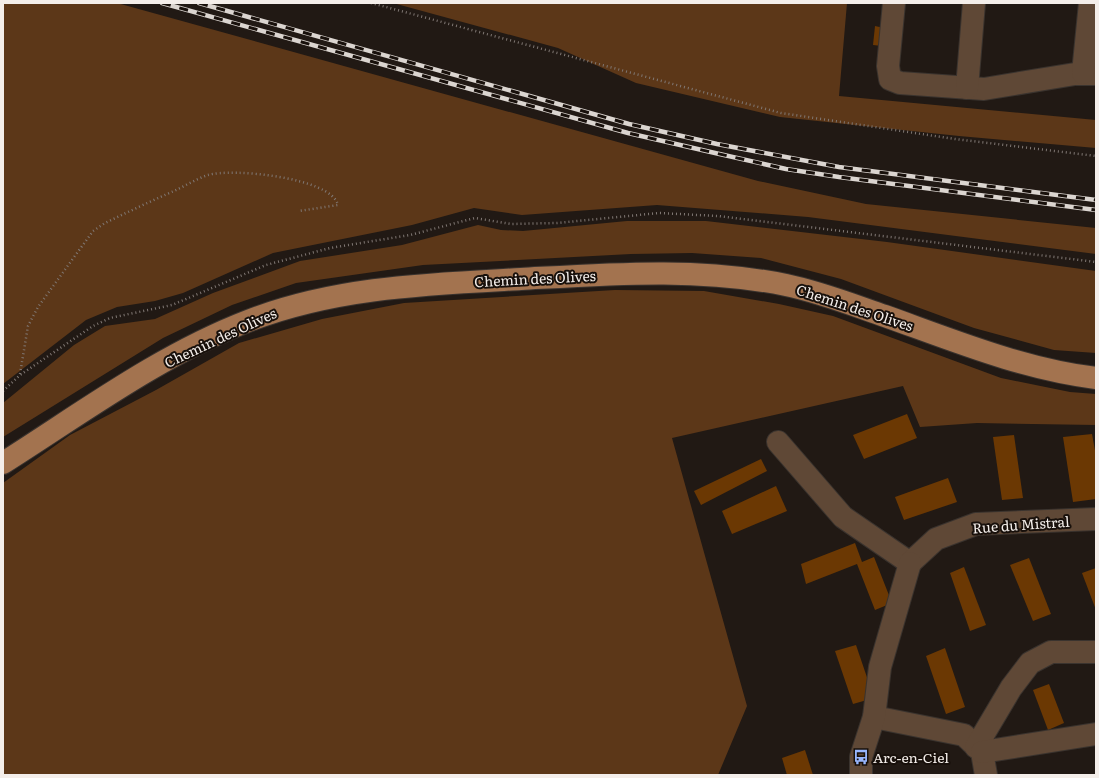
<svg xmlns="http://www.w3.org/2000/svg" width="1099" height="778" font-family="Literata,serif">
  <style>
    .green { fill: #5c3718 }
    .building { fill: #6b3803 }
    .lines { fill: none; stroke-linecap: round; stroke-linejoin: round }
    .minor-casing { stroke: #3a332e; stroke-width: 24 }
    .major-casing { stroke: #3a332e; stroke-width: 24 }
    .path { stroke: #807874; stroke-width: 2.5; stroke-dasharray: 1 3; stroke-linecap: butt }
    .minor { stroke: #5f4836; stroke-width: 22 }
    .major { stroke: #a3734f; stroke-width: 22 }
    .rail-casing { stroke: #dbd5d0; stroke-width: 4.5 }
    .rail { stroke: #18100b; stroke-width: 3; stroke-dasharray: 9; stroke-linecap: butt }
    .labels { text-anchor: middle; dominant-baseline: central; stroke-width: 4; stroke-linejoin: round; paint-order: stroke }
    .street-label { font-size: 14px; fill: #f4eeea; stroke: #18100b }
    .poi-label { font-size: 14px; fill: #f4eeea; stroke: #18100b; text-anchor: start }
  </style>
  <rect width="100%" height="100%" fill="#211914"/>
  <g class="green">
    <path d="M3 3H117L758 181 866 204 1096 228V254L808 217 657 205 522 215 474 208 412 225 273 253 183 293 155 301 117 307 86 320 3 384Z"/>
    <path d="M393 3H847L839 96 1096 120V148L959 136 780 117 636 83 558 48Z"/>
    <path d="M627 221H706L887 242 1096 271V353L1054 350 974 328 841 279 761 258 692 253 631 254 423 265 296 283 232 305 163 338 3 437V403L74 345 105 326 155 319 213 293 300 261 402 245 478 225 501 230 523 231Z"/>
    <path d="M615 290 704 291 779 304 833 316 1001 378 1070 392 1096 394V425L977 423 920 427 903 386 672 438 747 706 718 775H3V483L70 435 156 390 239 343 322 319 404 303Z"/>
  </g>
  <g class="building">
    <path d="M875 26 884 28 882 46 873 45Z"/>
    <path d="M907 414 917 438 864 459 853 435Z"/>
    <path d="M1092 434 1096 456V499L1073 502 1063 437Z"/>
    <path d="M1014 435 1023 498 1002 500 993 437Z"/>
    <path d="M761 459 767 471 701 505 694 491Z"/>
    <path d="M948 478 957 502 904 520 895 497Z"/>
    <path d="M776 486 787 511 732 534 722 511Z"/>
    <path d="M855 543 862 562 874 557 892 603 875 610 857 564 806 584 801 564Z"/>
    <path d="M1029 558 1051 614 1033 621 1010 565Z"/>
    <path d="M964 567 986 625 970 631 950 573Z"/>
    <path d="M1096 568V610L1082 573Z"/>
    <path d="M856 645 874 698 853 704 835 651Z"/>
    <path d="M945 648 965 707 946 714 926 656Z"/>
    <path d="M1049 684 1064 723 1048 730 1033 690Z"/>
    <path d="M805 750 813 775H787L782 758Z"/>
  </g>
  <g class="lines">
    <g class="minor-casing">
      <g id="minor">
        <path d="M894 3 888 66 890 79 900 83 984 89 1075 74H1096"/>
        <path d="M1083 73 1090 3"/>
        <path d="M967 88 974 3"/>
        <path d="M778 442 843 517 910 563"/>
        <path d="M910 563 936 539 976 524 1096 519"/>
        <path d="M874 717 964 735 982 752 986 775"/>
        <path d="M976 747 1011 688 1030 663 1051 652H1096"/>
        <path d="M982 752 1096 734"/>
        <path d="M861 775V757L874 717 880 667 910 563"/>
      </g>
    </g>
    <g class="major-casing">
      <path id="major" d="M3 463C82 413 160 355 248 321 335 287 429 284 521 279 610 274 698 267 786 285 820 292 853 305 885 316 955 341 1023 369 1096 378"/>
    </g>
    <g class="path">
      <path d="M371 3 781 113 955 139 1096 156"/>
      <path d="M20 374 28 326 38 307 93 231 105 223C128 212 151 201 174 191 185 186 196 179 208 175 231 168 331 177 338 205L299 211"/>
      <path d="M3 391 20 375 93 326 110 318 172 305 266 265 330 248 410 235 475 218 511 224 557 223 659 213 718 216 1096 262"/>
    </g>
    <use href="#minor" class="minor"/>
    <use href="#major" class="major"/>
    <g class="rail-casing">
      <g id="rail">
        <path d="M162 3 628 133 715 153 786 169 839 177 1096 210"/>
        <path d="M199 3 629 124 717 144 839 167 1096 200"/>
      </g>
    </g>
    <use href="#rail" class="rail"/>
  </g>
  <defs>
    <g id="bus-bare" transform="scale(1.2)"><path d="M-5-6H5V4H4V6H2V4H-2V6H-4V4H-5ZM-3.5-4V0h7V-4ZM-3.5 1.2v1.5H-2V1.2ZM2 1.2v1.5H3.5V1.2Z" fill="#98b6fd" stroke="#18100b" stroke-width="2.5" paint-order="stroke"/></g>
  </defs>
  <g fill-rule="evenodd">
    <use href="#bus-bare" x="861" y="757"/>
  </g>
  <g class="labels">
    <g class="street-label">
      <text transform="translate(535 278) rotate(-3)">Chemin des Olives</text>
      <text transform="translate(855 307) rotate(18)">Chemin des Olives</text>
      <text transform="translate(220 337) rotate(-25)">Chemin des Olives</text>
      <text transform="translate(1021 524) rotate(-4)">Rue du Mistral</text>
    </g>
    <g class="poi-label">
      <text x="873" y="757">Arc-en-Ciel</text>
    </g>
  </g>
  <rect width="1099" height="778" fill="none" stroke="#f4eeea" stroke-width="8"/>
</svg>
